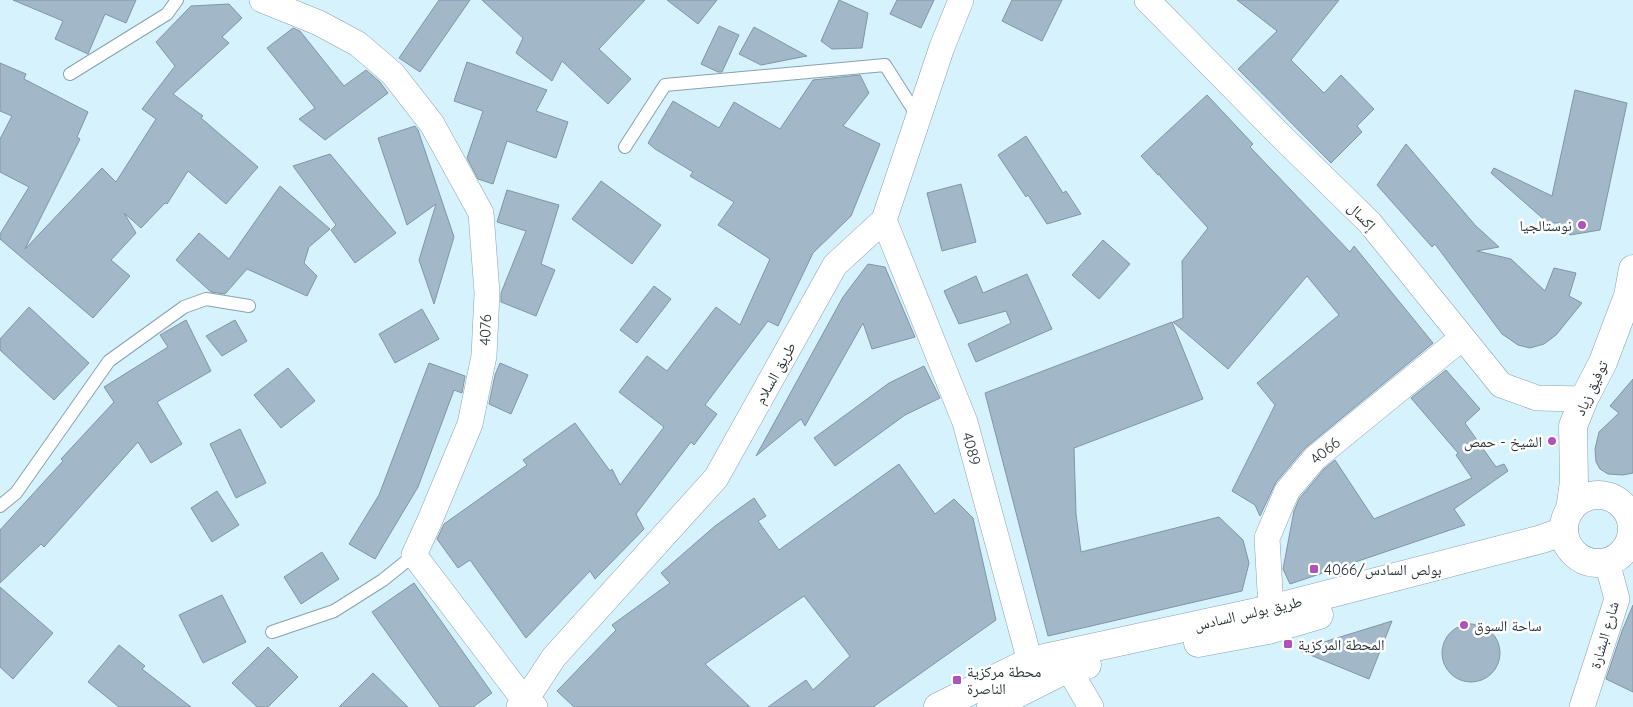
<svg xmlns="http://www.w3.org/2000/svg" width="1633" height="707" font-family="Quicksand,'Noto Naskh Arabic',sans-serif">
  <style>
    .building { fill: #a2b7c8; stroke: #8195a6 }
    .lines { fill: none; stroke-linecap: round; stroke-linejoin: round }
    .lane-casing { stroke: #88a2ad; stroke-width: 14 }
    .street-casing { stroke: #88a2ad; stroke-width: 26 }
    .secondary-casing { stroke: #88a2ad; stroke-width: 29 }
    .lane { stroke: #fff; stroke-width: 12 }
    .street { stroke: #fff; stroke-width: 25 }
    .secondary { stroke: #fff; stroke-width: 28 }
    .poi-dot { fill: #af52bd; stroke: #fff; stroke-width: 2 }
    .labels { text-anchor: middle; dominant-baseline: central; stroke-width: 5; stroke-linejoin: round; paint-order: stroke }
    .street-label { font-size: 15px; fill: #2a3539; stroke: #fff }
    .poi-label { font-size: 15px; fill: #2a3539; stroke: #fff; text-anchor: start }
  </style>
  <rect width="100%" height="100%" fill="#d5f2fd"/>
  <g class="building">
    <path d="M13 0H136L126 23 105 14 88 54 55 39 63 21Z"/>
    <path d="M439 0H470L420 72 399 58Z"/>
    <path d="M482 0H645L599 49 631 79 608 104 562 61 552 81 516 53 523 38Z"/>
    <path d="M667 0H717L698 24Z"/>
    <path d="M839 0 868 13 862 48 832 49 821 41Z"/>
    <path d="M897 0H934L921 28 890 14Z"/>
    <path d="M1012 0H1062L1042 41 1002 21Z"/>
    <path d="M1237 0H1339L1291 60 1324 93 1341 75 1374 109 1357 126 1362 132 1331 163 1238 69 1277 31Z"/>
    <path d="M229 4 242 18 222 37 229 43 173 94 203 116 201 118 258 167 226 204 188 171 167 204 165 203 141 228 124 213 136 233 111 260 130 276 93 318 0 239V234L29 187 0 172V139L12 116 0 111V63L26 74 24 79 88 112 77 137 80 139 25 249 102 168 116 182 156 119 142 109 175 66 156 42 191 6Z"/>
    <path d="M719 26 739 35 722 72H718L701 64Z"/>
    <path d="M754 27 807 56 761 65 739 54Z"/>
    <path d="M293 28 300 31 344 86 366 70 380 82 388 93 325 140 299 119 315 108 267 48Z"/>
    <path d="M467 62 547 90 536 111 568 122 556 158 507 141 493 184 478 179 467 158 483 111 454 101Z"/>
    <path d="M860 75 869 93 843 126 880 144 851 216 813 253 778 326 768 321 705 405 717 414 694 445 691 442 636 514 644 529 595 579 590 571 526 638 470 560 458 568 437 539 444 524 527 465 523 460 575 423 610 471 612 469 620 485 664 427 619 392 647 356 667 371 716 307 740 325 770 259 718 225 734 202 690 176 693 172 655 149 648 143 673 101 719 128 734 102 780 129 813 80Z"/>
    <path d="M1575 90 1627 103 1600 230 1570 235 1560 223H1548L1491 173 1494 168 1552 196Z"/>
    <path d="M1207 95 1253 144 1250 147 1350 252 1354 246 1433 343 1304 449 1276 482 1260 516 1255 505 1232 491 1275 405 1257 383 1339 315 1307 276 1228 369 1173 322 1183 318 1182 261 1208 228 1160 176V174L1158 175 1141 156Z"/>
    <path d="M415 126 418 130 454 237 434 304 419 260 436 204 407 225 378 138Z"/>
    <path d="M1026 136 1063 193 1066 191 1081 214 1047 224 1028 195 1026 197 998 155Z"/>
    <path d="M1406 144 1475 225 1499 247 1477 251 1511 259 1545 291 1554 268 1576 273 1569 296 1582 303 1556 335 1544 344 1530 348 1518 345 1502 334 1435 244 1432 247 1377 185Z"/>
    <path d="M330 154 396 233 355 263 331 230 336 225 293 166Z"/>
    <path d="M601 181 661 225 632 264 572 219Z"/>
    <path d="M961 184 976 242 942 251 927 193Z"/>
    <path d="M280 186 330 229 309 247 304 263 317 276 307 296 247 269 225 294 211 292 176 260 199 233 229 259Z"/>
    <path d="M507 190 559 205 541 264 555 270 536 316 501 302V293L526 231 497 222Z"/>
    <path d="M1103 240 1130 264 1099 299 1072 275Z"/>
    <path d="M868 264 885 267 915 337 872 349 863 323 805 426 801 419 756 456 843 297Z"/>
    <path d="M1027 274 1052 329 976 362 968 344 1011 323 1006 311 959 324 944 291 976 276 983 293Z"/>
    <path d="M654 286 671 299 637 343 620 330Z"/>
    <path d="M29 307 89 363 54 400 0 350V339Z"/>
    <path d="M422 309 439 339 395 363 379 334Z"/>
    <path d="M186 320 211 371 157 402 182 444 151 463 138 442 44 547 41 544 0 583V530L63 461 61 459 114 402 104 387 168 347 160 335Z"/>
    <path d="M235 320 247 341 222 356 206 336Z"/>
    <path d="M1172 322 1203 399 1074 448 1076 514 1081 552 1219 517 1243 540 1249 563 1242 591 1048 636 985 393Z"/>
    <path d="M429 363 465 376 462 393 454 390 418 487 375 559 349 544 379 495Z"/>
    <path d="M500 363 528 375 511 414 489 404 495 375Z"/>
    <path d="M924 366 940 398 905 415 835 466 814 438 889 383Z"/>
    <path d="M288 368 315 401 281 428 254 395Z"/>
    <path d="M1446 370 1480 409 1465 423 1496 467 1504 464 1508 471 1454 509 1465 525 1290 584 1283 569 1294 511 1299 499 1325 468 1335 460 1374 519 1472 478 1456 455 1458 453 1411 398Z"/>
    <path d="M1633 379V473L1623 475 1608 474 1600 469 1596 462 1595 449 1599 432 1619 413 1610 406Z"/>
    <path d="M240 429 266 483 236 498 210 444Z"/>
    <path d="M899 464 935 514 954 499 973 518 996 620 873 707H768L806 680 813 690 850 656 804 596 705 664 750 707H574L557 691 616 630 612 625 670 583 661 573 715 526 754 498 766 516 758 521 779 550Z"/>
    <path d="M217 491 239 525 212 542 191 508Z"/>
    <path d="M322 552 339 579 301 604 284 577Z"/>
    <path d="M414 583 492 693 473 707H440L372 612Z"/>
    <path d="M0 587 53 633 13 679 0 667Z"/>
    <path d="M222 595 246 642 203 663 179 615Z"/>
    <path d="M1633 605V692L1606 679 1622 631Z"/>
    <path d="M1392 621 1369 679 1298 650Z"/>
    <circle cx="1471" cy="653" r="29"/>
    <path d="M119 645 145 666 142 669 191 707H119L88 682Z"/>
    <path d="M268 647 298 677 268 707H257L232 683Z"/>
    <path d="M373 673 408 707H339Z"/>
  </g>
  <g class="lines">
    <g class="lane-casing">
      <g id="lane">
        <path d="M70 74 167 14 177 0"/>
        <path d="M625 147 665 85 885 65 918 117"/>
        <path d="M0 506 16 493 109 361 184 307 206 299 249 306"/>
        <path d="M272 632 334 611 383 580 414 555"/>
      </g>
    </g>
    <g class="street-casing">
      <g id="street">
        <path d="M262 0 319 23 358 44 393 74 432 124 481 213 487 293 484 356 470 424 430 520 414 555 525 701 535 707"/>
        <path d="M1147 0 1278 133 1370 223 1501 385 1537 398 1584 399"/>
        <path id="s1" d="M884 220 965 422 1035 680"/>
        <path d="M1631 535H1633"/>
        <path id="s2" d="M1271 609 1267 538 1287 491 1315 458 1462 338"/>
        <path d="M1068 668 1091 707"/>
        <path d="M519 707 525 701 554 657 716 478 835 265 884 220 942 47 961 0"/>
        <path d="M1582 707 1617 599 1607 562"/>
      </g>
    </g>
    <g class="secondary-casing">
      <g id="secondary">
        <circle cx="1598" cy="529" r="34"/>
        <path d="M1570 510 1574 482 1573 426 1584 399 1603 362 1628 296 1633 269"/>
        <path d="M1198 643 1268 630 1319 615"/>
        <path d="M938 707 1031 661 1271 609 1542 539 1564 531"/>
        <path d="M991 707 1068 668 1087 665"/>
      </g>
    </g>
    <use href="#lane" class="lane"/>
    <use href="#street" class="street"/>
    <use href="#secondary" class="secondary"/>
  </g>
  <g class="poi-dot">
    <circle cx="1582" cy="225" r="5"/>
    <circle cx="1552" cy="441" r="5"/>
    <rect x="1309" y="564" width="10" height="10" rx="2.5"/>
    <circle cx="1464" cy="625" r="5"/>
    <rect x="1283" y="639" width="10" height="10" rx="2.5"/>
    <rect x="952" y="675" width="10" height="10" rx="2.5"/>
  </g>
  <g class="labels">
    <g class="street-label">
      <text transform="translate(1362 216) rotate(46)">إكسال</text>
      <text transform="translate(485 330) rotate(-88)">4076</text>
      <text transform="translate(775 373) rotate(-61)">طريق السلام</text>
      <text transform="translate(1591 388) rotate(-65)">توفيق زياد</text>
      <text stroke="none"><textPath href="#s1" startOffset="245">4089</textPath></text>
      <text stroke="none"><textPath href="#s2" startOffset="178">4066</textPath></text>
      <text transform="translate(1248 613) rotate(-13)">طريق بولس السادس</text>
      <text transform="translate(1604 635) rotate(-74)">شارع البشارة</text>
    </g>
    <g class="poi-label">
      <text x="1572" y="225" text-anchor="end">نوستالجيا</text>
      <text x="1542" y="441" text-anchor="end">الشيخ - حمص</text>
      <text x="1324" y="569">بولص السادس/4066</text>
      <text x="1474" y="625">ساحة السوق</text>
      <text x="1298" y="644">المحطة المركزية</text>
      <text x="967" y="671">محطة مركزية<tspan x="967" dy="17">الناصرة</tspan></text>
    </g>
  </g>
</svg>
